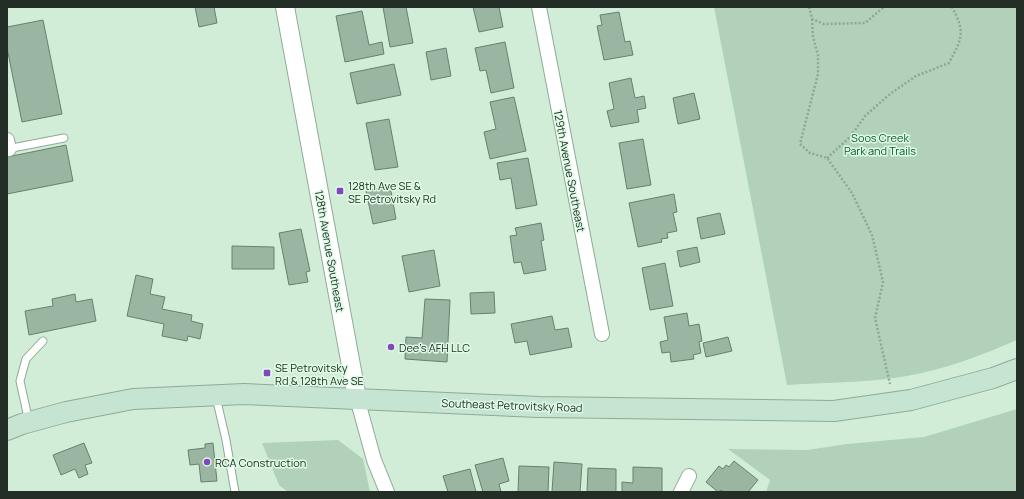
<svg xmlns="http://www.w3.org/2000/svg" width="1024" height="499" font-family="Manrope,sans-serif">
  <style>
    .green { fill: #b1d1ba }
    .building { fill: #9ab5a2; stroke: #67816e }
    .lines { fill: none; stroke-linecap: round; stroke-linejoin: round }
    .service-casing { stroke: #8faa97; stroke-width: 9 }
    .minor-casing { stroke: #8faa97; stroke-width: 16 }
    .tertiary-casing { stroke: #8faa97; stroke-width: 20 }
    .secondary-casing { stroke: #8faa97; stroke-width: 22 }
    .path { stroke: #90a696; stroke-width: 2.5; stroke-dasharray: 2 2; stroke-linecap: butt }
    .service { stroke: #fff; stroke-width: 7 }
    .minor { stroke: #fff; stroke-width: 14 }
    .tertiary { stroke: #fff; stroke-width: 18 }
    .secondary { stroke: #c5e4d1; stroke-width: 20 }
    .poi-dot { fill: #8247bd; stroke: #defbe6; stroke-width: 1.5 }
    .labels { text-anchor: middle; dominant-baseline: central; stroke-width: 3; stroke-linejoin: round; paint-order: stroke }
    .park-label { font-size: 11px; fill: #09582f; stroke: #defbe6 }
    .street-label { font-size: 11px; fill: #232e26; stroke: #defbe6 }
    .poi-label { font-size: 11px; fill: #232e26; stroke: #defbe6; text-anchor: start }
  </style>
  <rect width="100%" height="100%" fill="#d1edd8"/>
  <g class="green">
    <path d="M714 7H1017V340C987 353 954 366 922 373 878 383 832 382 787 385Z"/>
    <path d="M1017 409V492H766L770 480 728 449 807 450 847 444 924 437Z"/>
    <path d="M338 440 363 459 370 492H288L279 485 262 443Z"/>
  </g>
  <g class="building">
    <path d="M195 7H214L217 23 199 27Z"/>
    <path d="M383 7H406L413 43 390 47Z"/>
    <path d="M473 7H499L503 27 479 32Z"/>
    <path d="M362 11 369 45 382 42 384 54 345 62 336 16Z"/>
    <path d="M619 12 625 42 630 41 633 55 604 60 597 26 602 25 600 15Z"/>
    <path d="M43 20 62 114 22 122 7 48V27Z"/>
    <path d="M505 42 514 88 491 93 486 70 480 71 475 48Z"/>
    <path d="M446 48 451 76 431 80 426 52Z"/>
    <path d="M394 64 401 95 357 104 350 73Z"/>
    <path d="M631 78 635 98 644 96 646 108 637 110 639 122 611 127 607 111 614 109 609 83Z"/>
    <path d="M694 93 700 119 678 124 673 98Z"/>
    <path d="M514 97 526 151 490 159 484 132 496 129 490 102Z"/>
    <path d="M389 119 398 167 375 170 366 123Z"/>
    <path d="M643 139 651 185 627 189 619 143Z"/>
    <path d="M66 145 73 181 7 194V157Z"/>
    <path d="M528 158 537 205 516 209 511 178 500 180 497 163Z"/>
    <path d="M390 186 396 219 373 224 366 191Z"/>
    <path d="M674 194 677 212 673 213 677 231 667 233 668 238 661 239 662 242 638 247 629 203Z"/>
    <path d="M720 213 725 234 701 239 697 218Z"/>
    <path d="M541 223 544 240 541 241 546 270 524 274 521 262 514 263 510 236 517 235 515 228Z"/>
    <path d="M301 229 310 271 306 272 308 282 289 285 279 233Z"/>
    <path d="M232 246 274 247V269H232Z"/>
    <path d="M697 247 700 262 680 267 677 251Z"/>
    <path d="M434 250 440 286 409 292 402 256Z"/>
    <path d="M665 263 673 306 650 310 642 268Z"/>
    <path d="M136 275 153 279 150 294 165 297 162 309 192 315 191 321 203 324 200 339 188 336 187 341 162 336 164 324 127 316Z"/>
    <path d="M494 292 495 313 471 314 470 293Z"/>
    <path d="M75 294 76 302 92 299 96 321 29 335 25 311 53 306 52 299Z"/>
    <path d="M425 299 450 300 447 362 405 359 406 337 422 338Z"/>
    <path d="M687 313 689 326 699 324 702 341 699 342 701 353 693 355 694 359 671 362 670 352 662 353 660 342 668 340 664 317Z"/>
    <path d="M552 316 555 330 568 328 572 347 530 355 527 341 515 343 511 324Z"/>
    <path d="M728 337 732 351 706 357 703 343Z"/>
    <path d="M84 443 92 463 85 465 88 474 79 478 75 469 61 475 53 455Z"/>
    <path d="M213 443 217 481 201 482 199 464 190 465 188 450 205 448V444Z"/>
    <path d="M503 458 509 481 499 484 501 492H483L475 465Z"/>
    <path d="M734 461 758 480 748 492H724L721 490 718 492 706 482 719 466 723 469 726 465 729 467Z"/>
    <path d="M554 462 582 464 580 492H552Z"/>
    <path d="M519 466 549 467 548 492H518Z"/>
    <path d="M633 467 662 468V492H622V482L633 483Z"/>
    <path d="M588 468 616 469V492H587Z"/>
    <path d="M470 469 476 492H448L443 476Z"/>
  </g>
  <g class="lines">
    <g class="service-casing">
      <g id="service">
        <path d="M7 149 64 138"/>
        <path d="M216 397 226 440 235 492"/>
        <path d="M29 422 20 381 26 359 43 341"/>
      </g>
    </g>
    <g class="minor-casing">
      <g id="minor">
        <path d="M539 7 602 334"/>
        <path d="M7 140 9 149"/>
        <path d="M357 398 374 460 387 492"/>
        <path d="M681 492 689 476"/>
      </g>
    </g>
    <g class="tertiary-casing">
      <path id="tertiary" d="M285 7 357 398"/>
    </g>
    <g class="secondary-casing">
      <path id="secondary" d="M7 430 22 424 66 412 133 399 244 394 539 407 834 411 911 400 993 378 1017 369"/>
    </g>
    <g class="path">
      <path d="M809 7 812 19 824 24 865 23 884 7"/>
      <path d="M812 19 813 37 818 55V74L800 144 810 153 827 158 852 193 872 235 883 282 875 318 890 384"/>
      <path d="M827 158 850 137 865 116 890 94 916 76 949 63C962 38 966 33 952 7"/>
    </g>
    <use href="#service" class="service"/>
    <use href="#minor" class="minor"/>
    <use href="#tertiary" class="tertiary"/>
    <use href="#secondary" class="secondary"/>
  </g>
  <g class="poi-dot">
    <rect x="336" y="187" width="8" height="8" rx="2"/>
    <circle cx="391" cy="347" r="4"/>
    <rect x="263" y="369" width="8" height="8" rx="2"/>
    <circle cx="207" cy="462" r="4"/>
  </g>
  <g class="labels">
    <g class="park-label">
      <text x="880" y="137">Soos Creek<tspan x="880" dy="13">Park and Trails</tspan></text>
    </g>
    <g class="street-label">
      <text transform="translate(570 171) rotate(79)">129th Avenue Southeast</text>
      <text transform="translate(330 251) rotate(80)">128th Avenue Southeast</text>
      <text transform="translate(512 405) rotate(2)">Southeast Petrovitsky Road</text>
    </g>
    <g class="poi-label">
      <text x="348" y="185">128th Ave SE &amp;<tspan x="348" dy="13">SE Petrovitsky Rd</tspan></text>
      <text x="399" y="347">Dee's AFH LLC</text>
      <text x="275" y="367">SE Petrovitsky<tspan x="275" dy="13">Rd &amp; 128th Ave SE</tspan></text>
      <text x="215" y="462">RCA Construction</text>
    </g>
  </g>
  <rect width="1024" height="499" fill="none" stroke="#232e26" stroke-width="16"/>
</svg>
